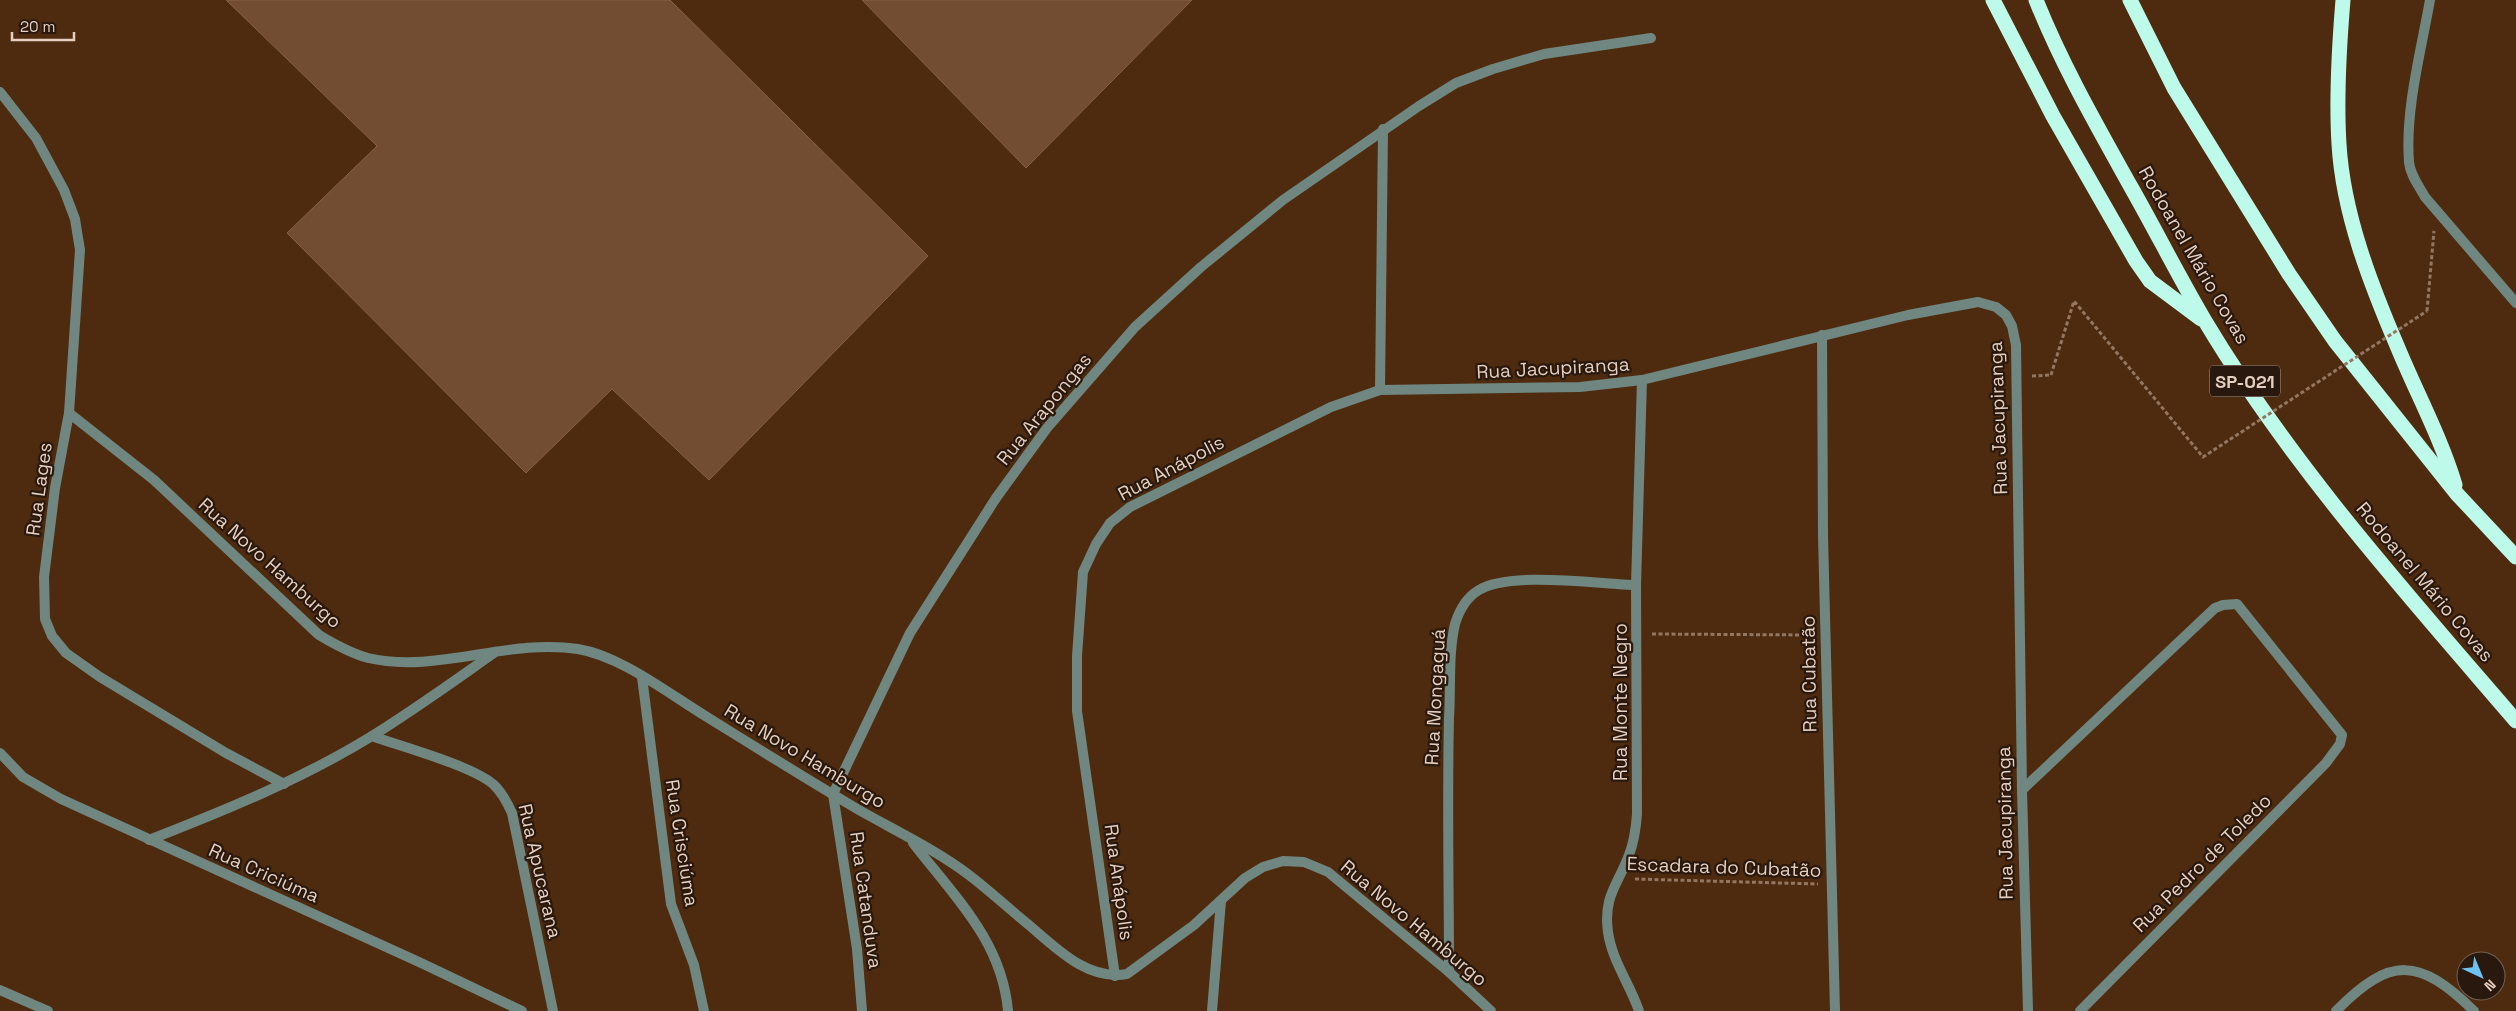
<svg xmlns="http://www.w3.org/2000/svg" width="2516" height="1011" font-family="'Space Grotesk',sans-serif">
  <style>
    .building { fill: #734d32; stroke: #886145 }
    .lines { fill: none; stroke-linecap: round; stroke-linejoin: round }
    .path { stroke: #947761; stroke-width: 3; stroke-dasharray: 4 2.5; stroke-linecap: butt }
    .street { stroke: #6f8780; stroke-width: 10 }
    .highway { stroke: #bdfae9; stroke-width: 15 }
    .path-bridge { stroke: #947761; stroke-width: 3; stroke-dasharray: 4 2.5; stroke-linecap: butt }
    .labels { text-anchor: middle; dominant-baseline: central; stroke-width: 4.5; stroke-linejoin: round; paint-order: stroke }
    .shield { fill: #28180d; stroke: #ac978a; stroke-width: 1 }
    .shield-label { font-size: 18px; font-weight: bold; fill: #e5cebf }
    .street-label { font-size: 19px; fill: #e5cebf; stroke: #28180d }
  </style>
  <rect width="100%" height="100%" fill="#4e2b0f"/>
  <g class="building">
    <path d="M226 0H670L928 256 709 480 612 389 526 473 287 233 377 146Z"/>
    <path d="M862 0H1192L1026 168Z"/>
  </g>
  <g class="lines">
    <g class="path">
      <path d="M2427 311 2434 231"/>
      <path d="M2032 376 2051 375"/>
      <path d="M1652 634 1810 635"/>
      <path d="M1635 879 1818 884"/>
    </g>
    <g class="street">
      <path d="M2430 0C2421 51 2405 110 2409 162 2410 175 2419 186 2425 197L2516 303"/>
      <path d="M0 92 36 138 64 190 75 219 80 250 69 413 55 488 44 577 45 619 52 636 66 653 100 677 226 753 284 784"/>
      <path d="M1822 335 1823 536 1835 1011"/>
      <path d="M1380 390 1580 387 1642 380 1908 315 1978 302 1996 307 2006 315 2012 326 2016 345 2022 790 2028 1011"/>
      <path d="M69 413 154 480 319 635C334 644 350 653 368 658 437 674 508 638 578 649 621 656 669 694 707 717 757 748 808 780 859 810 896 831 936 850 969 875 990 891 1009 909 1029 925 1057 949 1088 981 1127 974L1194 925 1245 878 1263 867 1283 861 1304 862 1328 872 1449 972 1491 1011"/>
      <path d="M642 677 671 904 694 965 704 1011"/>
      <path d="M372 736C402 747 470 765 493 784 502 792 507 802 512 813L553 1011"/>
      <path d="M0 753 23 777 61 799 419 962 522 1011"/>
      <path d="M2022 790 2215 608 2223 605 2237 604 2342 735 2340 744 2326 763 2080 1011"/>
      <path d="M149 840C226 810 302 779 372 736 414 710 454 681 494 653"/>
      <path d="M913 843C954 896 1002 941 1008 1011"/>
      <path d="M1449 972C1449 888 1447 803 1449 718 1451 688 1448 654 1455 624 1459 611 1467 597 1479 590 1510 571 1598 584 1636 585"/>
      <path d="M1115 976 1077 711V656L1083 572 1096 544 1110 523 1130 507 1331 407 1380 390 1383 129"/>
      <path d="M0 990 48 1011"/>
      <path d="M862 1011 857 949 833 794 910 633 996 498 1047 428 1135 327 1201 267 1283 200 1419 106 1456 83 1493 69 1544 54 1651 38"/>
      <path d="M1212 1011 1221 901"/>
      <path d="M1639 1011C1630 984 1612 961 1608 932 1603 896 1618 885 1629 855 1634 842 1636 828 1637 814L1636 585 1642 380"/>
      <path d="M2336 1011C2390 956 2419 957 2474 1011"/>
    </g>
    <g class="highway">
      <path d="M1993 0 2053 116 2136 261 2150 281 2201 319"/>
      <path d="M2036 0C2062 65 2097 126 2131 187 2156 231 2179 277 2205 321 2291 465 2407 594 2516 721"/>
      <path d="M2130 0 2174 88 2289 274 2335 341 2457 494 2516 557"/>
      <path d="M2343 0C2339 48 2336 96 2339 144 2343 214 2371 285 2398 348 2417 394 2441 438 2455 485"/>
    </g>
    <path class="path-bridge" d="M2051 375 2074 301 2203 457 2427 311"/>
  </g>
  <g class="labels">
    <rect class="shield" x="2210" y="365.5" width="70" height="31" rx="4"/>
    <g class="shield-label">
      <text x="2245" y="381">SP-021</text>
    </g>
    <g class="street-label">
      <text transform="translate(2194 255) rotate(60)">Rodoanel Mário Covas</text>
      <text transform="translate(1553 368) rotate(-3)">Rua Jacupiranga</text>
      <text transform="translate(1044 409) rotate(-51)">Rua Arapongas</text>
      <text transform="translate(1998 418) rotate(-92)">Rua Jacupiranga</text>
      <text transform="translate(1171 468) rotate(-28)">Rua Anápolis</text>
      <text transform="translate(39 489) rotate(-82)">Rua Lages</text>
      <text transform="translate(270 563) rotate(42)">Rua Novo Hamburgo</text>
      <text transform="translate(2425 582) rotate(50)">Rodoanel Mário Covas</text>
      <text transform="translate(1809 674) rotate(-91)">Rua Cubatão</text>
      <text transform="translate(1435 697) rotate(-87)">Rua Mongaguá</text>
      <text transform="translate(1620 702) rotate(-90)">Rua Monte Negro</text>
      <text transform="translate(805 756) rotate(31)">Rua Novo Hamburgo</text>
      <text transform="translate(2005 823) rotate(-91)">Rua Jacupiranga</text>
      <text transform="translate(682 843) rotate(81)">Rua Crisciúma</text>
      <text transform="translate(2202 863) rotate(-45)">Rua Pedro de Toledo</text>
      <text transform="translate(1724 867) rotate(2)">Escadara do Cubatão</text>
      <text transform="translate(540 871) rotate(77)">Rua Apucarana</text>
      <text transform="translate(264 873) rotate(24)">Rua Criciúma</text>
      <text transform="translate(1119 882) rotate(82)">Rua Anápolis</text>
      <text transform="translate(866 900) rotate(82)">Rua Catanduva</text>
      <text transform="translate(1414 923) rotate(40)">Rua Novo Hamburgo</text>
    </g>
  </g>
  <g transform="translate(2481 976) rotate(136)"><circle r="24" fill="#28180d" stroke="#746154"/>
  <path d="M0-4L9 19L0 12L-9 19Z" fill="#6ec2f3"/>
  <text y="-8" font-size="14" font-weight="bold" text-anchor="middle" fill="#e5cebf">N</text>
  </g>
  <path d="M12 32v8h62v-8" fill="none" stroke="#e5cebf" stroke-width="2.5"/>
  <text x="20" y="32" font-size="15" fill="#e5cebf" stroke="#28180d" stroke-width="4" paint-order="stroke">20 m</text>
</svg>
